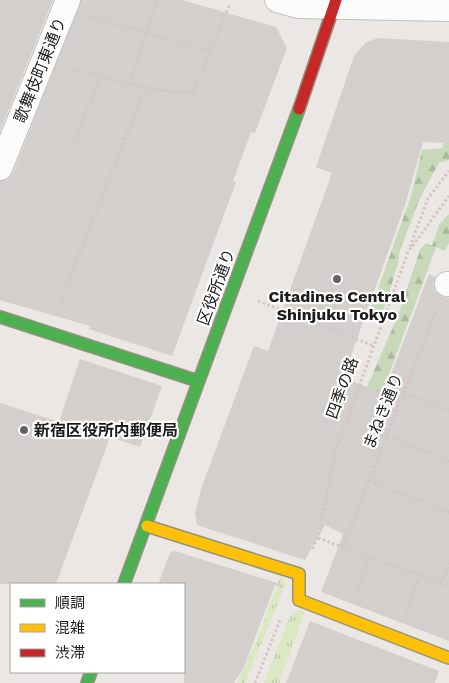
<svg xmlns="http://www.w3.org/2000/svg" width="449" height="683" font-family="'Work Sans','Noto Sans JP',sans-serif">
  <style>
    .grass { fill: url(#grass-tufts) }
    .forest { fill: url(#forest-firs) }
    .building { fill: #d2cfcd }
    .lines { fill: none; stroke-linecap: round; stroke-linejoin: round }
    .street-casing { stroke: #c1c0bf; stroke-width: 26 }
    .fast-casing { stroke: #94927d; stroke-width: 14 }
    .slow-casing { stroke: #94927d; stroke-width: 14 }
    .jam-casing { stroke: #94927d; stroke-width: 14 }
    .path { stroke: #d6c5c4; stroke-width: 3; stroke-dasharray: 2.5 2.5; stroke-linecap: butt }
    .street { stroke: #fcfbfb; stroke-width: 24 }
    .fast { stroke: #4caf50; stroke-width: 11 }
    .slow { stroke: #ffc107; stroke-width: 11 }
    .jam { stroke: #c62828; stroke-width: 11 }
    .poi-dot { fill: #646362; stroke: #fff; stroke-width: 2 }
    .labels { text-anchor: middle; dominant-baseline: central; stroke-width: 4.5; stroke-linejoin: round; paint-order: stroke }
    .street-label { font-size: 16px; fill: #1c1c1c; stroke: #fff }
    .poi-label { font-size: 16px; font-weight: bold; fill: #1c1c1c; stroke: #fff }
  </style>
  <defs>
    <pattern id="grass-tufts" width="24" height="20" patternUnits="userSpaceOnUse" patternTransform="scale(1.25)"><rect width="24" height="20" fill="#dbe8c2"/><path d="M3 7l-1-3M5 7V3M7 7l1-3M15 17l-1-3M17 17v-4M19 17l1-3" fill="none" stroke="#bbc6a6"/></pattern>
    <pattern id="forest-firs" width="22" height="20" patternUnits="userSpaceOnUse" patternTransform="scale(1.25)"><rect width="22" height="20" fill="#c8d9b9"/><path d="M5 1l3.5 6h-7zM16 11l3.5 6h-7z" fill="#abba9e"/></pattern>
  </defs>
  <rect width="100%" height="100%" fill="#eae7e4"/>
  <g class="grass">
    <path d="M281 575 286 583 245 683H237L257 640Z"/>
    <path d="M295 611H305L279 683H264L289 618Z"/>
  </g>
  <g class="forest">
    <path d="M445 142H449V160L439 163 420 198 399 253V259L387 301 379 317 367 320 411 196 422 150 442 148Z"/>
    <path d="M449 214V243L445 251 436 247 435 250 331 531V504L366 389 397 318 420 250 426 243 432 246 439 225Z"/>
  </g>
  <g class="building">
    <path d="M0 0H53L0 131Z"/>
    <path d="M81 0H182L276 27 287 48 255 133 251 132 233 181 236 182 172 356 89 329 90 326 0 300V181L8 179 13 173Z"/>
    <path d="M379 38 449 42V143L423 142 405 205 343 378 384 393 429 274 436 277 433 284 435 291 441 296 449 298V641L321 592 343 534 325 525 305 560 197 525 195 513 201 489 254 346 268 351 332 173 316 167 354 56 366 42Z"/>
    <path d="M80 359 162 386 140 447 110 437 56 584H0V403L59 422Z"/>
    <path d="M175 551 283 585V588L275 585 243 669 234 683H184V584H158L170 553Z"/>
    <path d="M310 621 439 671 435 683H286Z"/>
  </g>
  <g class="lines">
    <g class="street-casing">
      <g id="street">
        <path d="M277 0 298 6 449 9"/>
        <path d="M0 168 68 0"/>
        <path d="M447 284H449"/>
      </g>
    </g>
    <g class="fast-casing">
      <g id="fast">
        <path d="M0 317 198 381"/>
        <path d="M124 584 299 109"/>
        <path d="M87 683 91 672"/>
      </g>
    </g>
    <g class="slow-casing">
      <path id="slow" d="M147 526 299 574V600L449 658"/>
    </g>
    <g class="jam-casing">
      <path id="jam" d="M299 109 336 0"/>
    </g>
    <g class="path">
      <path d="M89 16 211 52"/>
      <path d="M68 67C109 79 151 92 193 93L229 6"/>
      <path d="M130 84 157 0"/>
      <path d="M74 141 101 77"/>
      <path d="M410 247 428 198 449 171"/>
      <path d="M258 301 374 346"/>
      <path d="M58 307 146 87"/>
      <path d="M404 393 449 410"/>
      <path d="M387 436 449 461"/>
      <path d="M369 481 449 512"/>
      <path d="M318 538 449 586"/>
      <path d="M343 547 437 308"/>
      <path d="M313 549 320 529 335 453 408 252 449 196"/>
      <path d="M442 583 449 563"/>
      <path d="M358 592 370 557"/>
      <path d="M406 612 420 575"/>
      <path d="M255 683 280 620"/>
    </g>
    <use href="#street" class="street"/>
    <use href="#fast" class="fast"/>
    <use href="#slow" class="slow"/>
    <use href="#jam" class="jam"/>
  </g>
  <g class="poi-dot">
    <circle cx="337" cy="279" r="5"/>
    <circle cx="24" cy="430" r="5"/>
  </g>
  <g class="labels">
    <g class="street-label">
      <text transform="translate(40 70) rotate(-68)">歌舞伎町東通り</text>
      <text transform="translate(216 287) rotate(-70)">区役所通り</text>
      <text transform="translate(342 388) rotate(-70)">四季の路</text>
      <text transform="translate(383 411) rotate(-68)">まねき通り</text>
    </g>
    <g class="poi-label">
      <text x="337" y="296">Citadines Central<tspan x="337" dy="18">Shinjuku Tokyo</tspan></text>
      <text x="34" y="430" text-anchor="start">新宿区役所内郵便局</text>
    </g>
  </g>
  <rect x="10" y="583" width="175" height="90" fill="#ffffff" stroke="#a4a4a4"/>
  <rect x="20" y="599" width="25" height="8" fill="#4caf50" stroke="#a4a4a4"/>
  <text x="55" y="608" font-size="15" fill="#1c1c1c">順調</text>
  <rect x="20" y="624" width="25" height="8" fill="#ffc107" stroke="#a4a4a4"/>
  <text x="55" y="633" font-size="15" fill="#1c1c1c">混雑</text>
  <rect x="20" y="649" width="25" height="8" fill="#c62828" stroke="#a4a4a4"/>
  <text x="55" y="658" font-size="15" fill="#1c1c1c">渋滞</text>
</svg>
